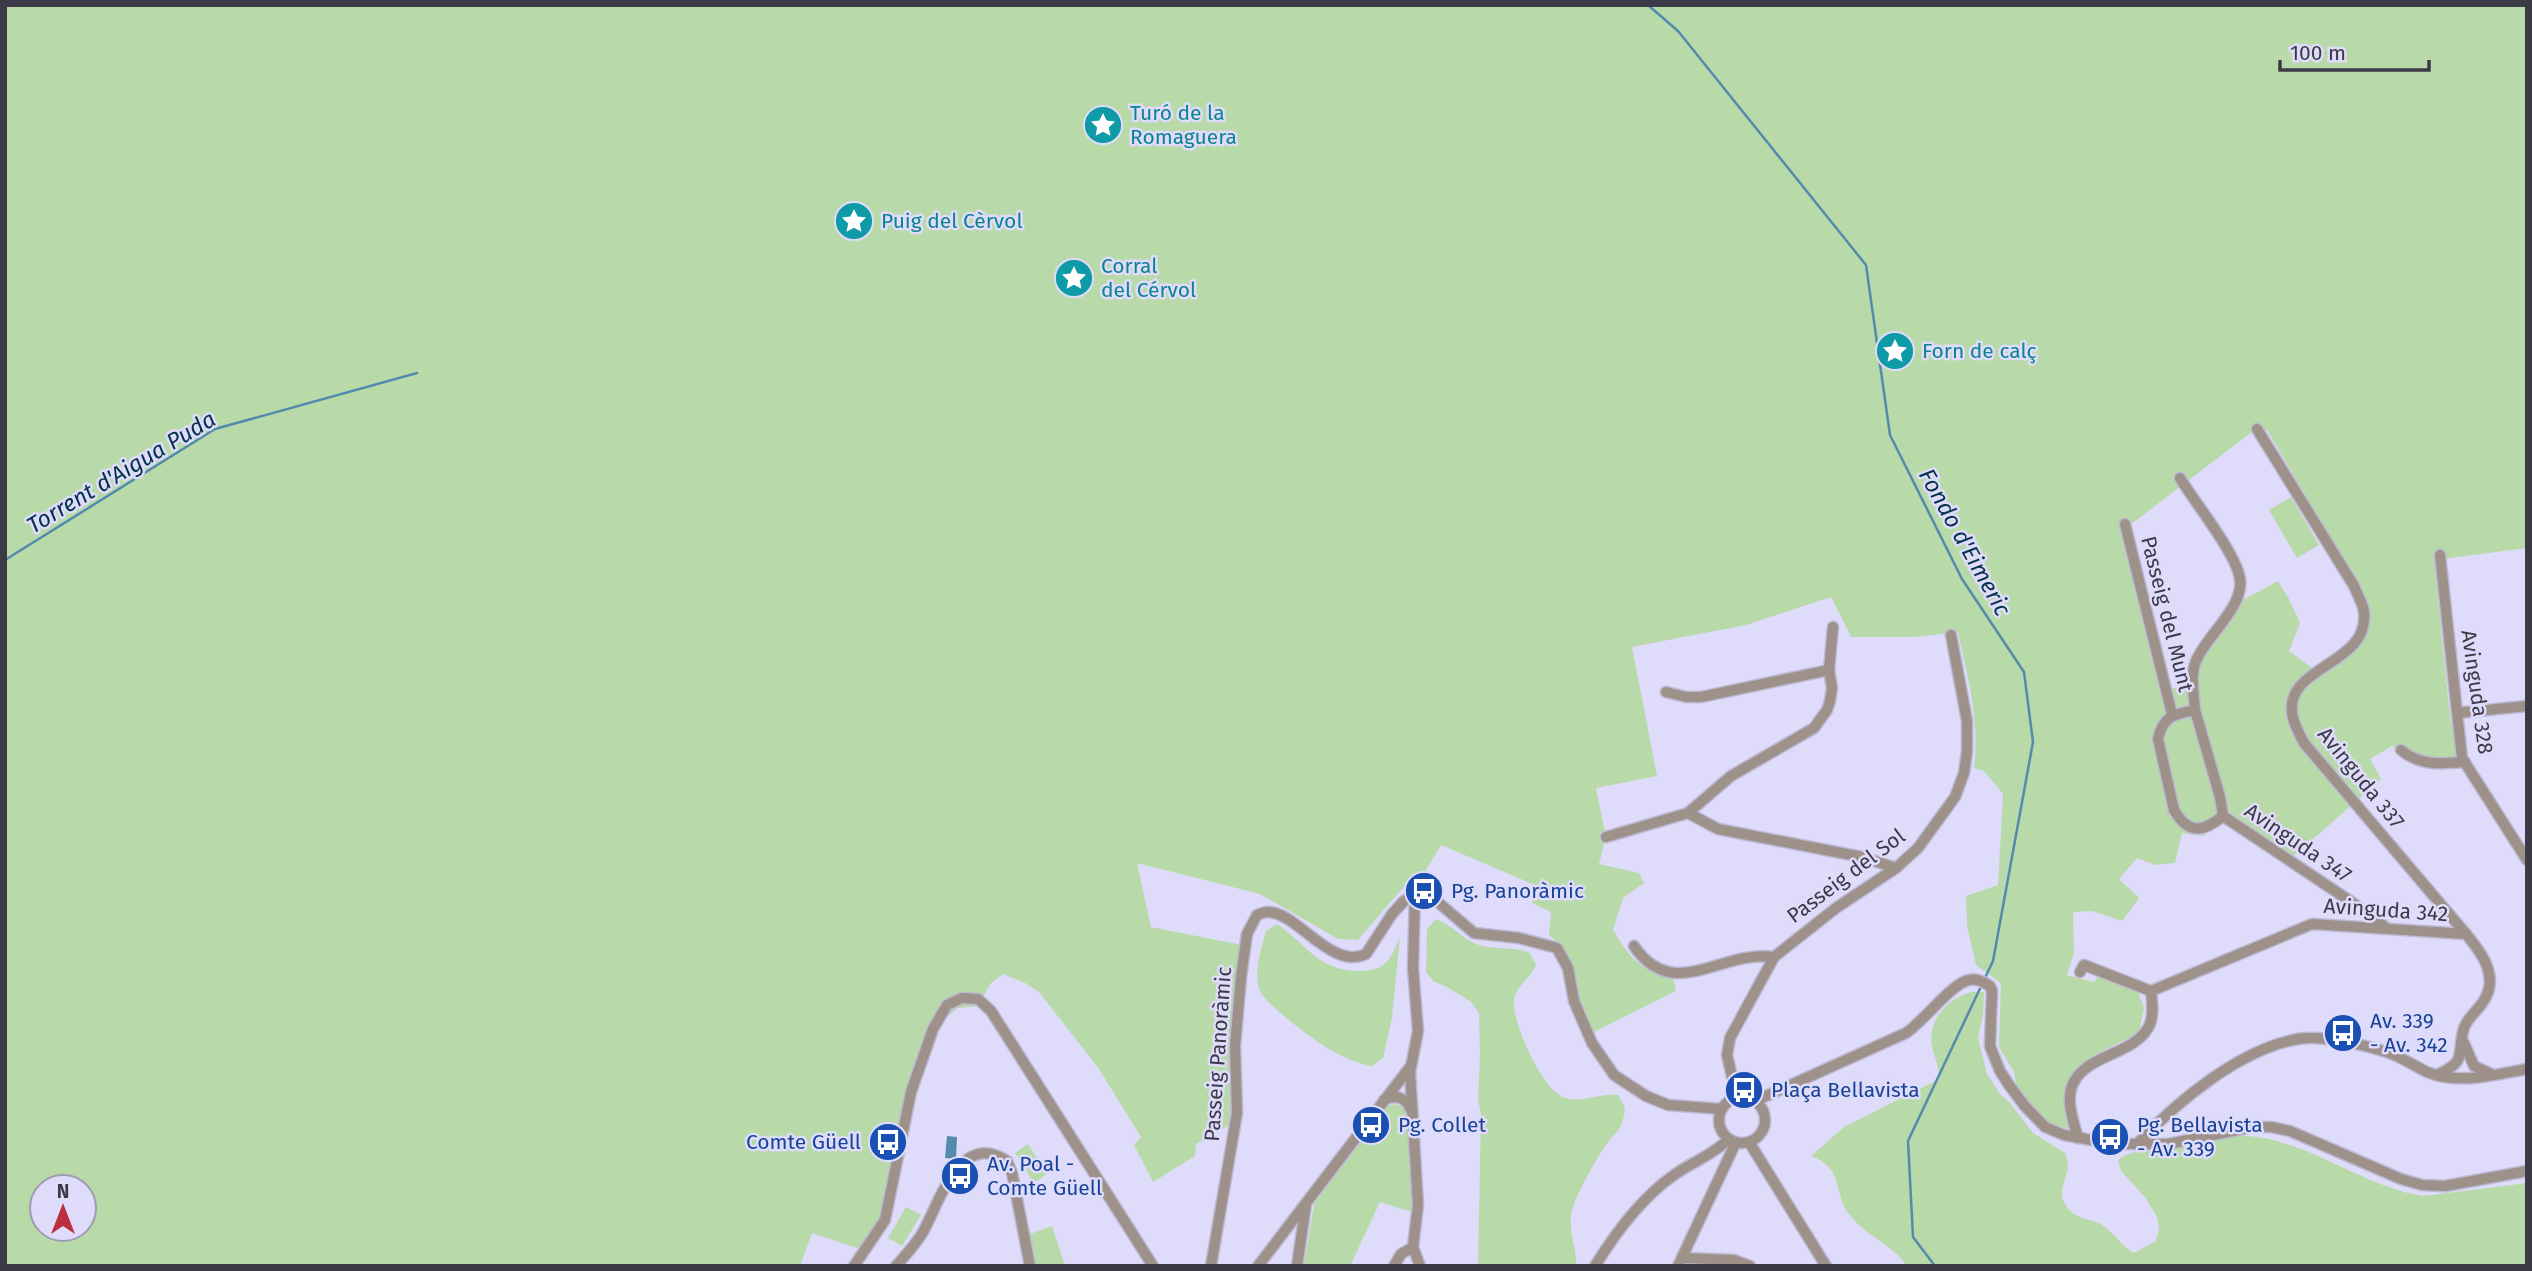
<svg xmlns="http://www.w3.org/2000/svg" width="2532" height="1271" font-family="'Fira Sans',sans-serif">
  <style>
    .green { fill: #b8daa9; fill-rule: evenodd }
    .water { fill: #548aae }
    .lines { fill: none; stroke-linecap: round; stroke-linejoin: round }
    .stream { stroke: #548aae; stroke-width: 2.5 }
    .street-casing { stroke: #bbb8d3; stroke-width: 13 }
    .street { stroke: #9e918a; stroke-width: 10 }
    .labels { text-anchor: middle; dominant-baseline: central; stroke-width: 5; stroke-linejoin: round; paint-order: stroke }
    .culture-label { font-size: 21px; fill: #0d838f; stroke: #dfdbfa; text-anchor: start }
    .street-label { font-size: 21px; fill: #3c3a47; stroke: #dfdbfa }
    .transit-label { font-size: 21px; fill: #164399; stroke: #dfdbfa; text-anchor: start }
    .water-label { font-size: 23px; font-style: italic; fill: #03324c; stroke: #dfdbfa }
  </style>
  <rect width="100%" height="100%" fill="#dfdbfa"/>
  <g class="green">
    <path d="M5 5H2527V548L2434 560 2450 717 2460 767 2418 766 2392 746 2370 759 2381 779 2294 856 2230 817 2203 836 2182 833 2175 863 2155 865 2137 858 2119 879 2139 898 2122 921 2092 911 2073 912 2074 953 2067 975 2094 982 2098 976 2138 992 2144 1008 2139 1033C2100 1052 2048 1070 2070 1123L2066 1130 2048 1124 2017 1090 2014 1072 1999 1047 2001 983 1976 965 1967 926 1966 896 1998 885 2003 794 1984 771 1974 768C1980 721 1968 678 1958 632L1916 637H1851L1831 597 1746 625 1632 647 1657 776 1596 788 1606 837 1599 864 1639 873 1644 883 1623 898 1613 930C1632 960 1637 968 1673 978L1676 991 1594 1032C1590 1024 1585 1015 1581 1006 1571 978 1574 957 1549 935L1551 912 1532 903 1537 886 1441 845 1420 880 1406 884 1358 940 1338 939 1260 894 1137 863 1151 927 1242 945C1232 1004 1234 1063 1235 1122L1196 1144 1195 1156 1153 1182 1134 1145 1141 1137 1099 1069 1039 992 1025 983 1003 974 990 984 978 1006 958 1008 944 1019 914 1069 883 1214 860 1249 812 1233 800 1266H5ZM2267 430 2342 557 2360 610 2355 639 2312 668 2289 651 2300 623 2289 599 2278 581 2239 602 2227 624 2202 657 2196 684 2163 690 2121 529 2134 522 2253 431ZM42 1187H84V1229H42Z"/>
    <path d="M2291 497 2319 545 2297 558 2269 510Z"/>
    <path d="M1436 919C1452 925 1464 940 1479 945 1496 950 1513 946 1530 953L1536 965C1530 978 1515 987 1514 1001 1512 1023 1543 1092 1565 1098 1584 1103 1599 1093 1618 1095L1625 1108C1623 1126 1620 1128 1609 1141 1599 1153 1578 1192 1573 1207 1566 1227 1577 1246 1576 1266H1478L1481 1114 1478 1099 1480 1055 1479 1013 1471 1002 1447 987 1433 981 1426 972 1427 929Z"/>
    <path d="M1277 924C1308 945 1318 972 1362 971 1387 970 1391 958 1400 937L1392 1018 1383 1058 1372 1066C1359 1064 1348 1059 1336 1053 1321 1046 1265 1004 1260 991 1253 972 1261 950 1266 931Z"/>
    <path d="M1972 992H1984L1983 1015 1978 1038 1987 1074 2000 1094 2010 1103 2033 1133 2065 1153C2066 1157 2068 1160 2068 1164 2068 1177 2058 1189 2064 1202 2072 1221 2092 1217 2105 1227 2117 1236 2121 1246 2134 1253L2156 1241 2159 1229 2157 1217 2145 1197 2121 1171 2118 1160C2133 1148 2155 1151 2174 1148 2196 1144 2227 1134 2248 1136 2311 1141 2361 1186 2423 1196L2527 1183V1266H1907C1892 1244 1864 1235 1849 1214 1832 1191 1845 1169 1811 1156L1844 1127 1939 1079C1940 1066 1934 1058 1932 1046 1927 1020 1949 997 1972 992Z"/>
    <path d="M1396 1104 1403 1106 1407 1112 1412 1212 1380 1202 1350 1266H1304L1314 1204 1388 1106Z"/>
    <path d="M1028 1144 1047 1174 1034 1183 1015 1153Z"/>
    <path d="M906 1207 921 1215 902 1246 888 1238Z"/>
    <path d="M1052 1226 1065 1266H1036L1030 1234Z"/>
  </g>
  <path class="water" d="M947 1136 957 1137 956 1159 945 1158Z"/>
  <g class="lines">
    <g class="stream">
      <path d="M1648 5 1678 31 1866 265 1890 435 1962 579 2024 672 2033 742 1993 961 1908 1141 1913 1237 1935 1266"/>
      <path d="M5 560 215 429 417 373"/>
    </g>
    <g class="street-casing">
      <g id="street">
        <path d="M2257 429 2354 586C2357 594 2363 603 2364 612 2370 667 2280 665 2293 718 2295 726 2300 735 2304 743L2466 934"/>
        <path d="M2180 478C2195 503 2236 553 2240 579 2244 606 2209 634 2198 657 2189 672 2194 693 2195 710"/>
        <path d="M2125 524 2172 714"/>
        <path d="M2440 555 2462 758 2527 860"/>
        <path d="M1833 627 1829 670 1832 688 1830 701 1827 710 1814 728 1731 776 1688 813 1718 829 1862 857 1896 868"/>
        <path d="M1666 692 1686 697H1701L1829 670"/>
        <path d="M2195 710 2220 797 2223 816C2202 833 2188 834 2174 810L2158 739C2163 716 2174 714 2195 710Z"/>
        <path d="M2457 713 2527 706"/>
        <path d="M2401 750C2420 766 2441 764 2465 762"/>
        <path d="M2223 816 2353 903 2384 926"/>
        <path d="M1606 837 1688 813"/>
        <path d="M1415 894 1413 968 1418 1031 1410 1072 1418 1205 1413 1247 1420 1266"/>
        <path d="M1634 946C1673 1004 1722 949 1774 957"/>
        <path d="M2080 972 2084 965 2151 991"/>
        <path d="M2151 991 2312 924 2466 934C2482 953 2500 977 2483 1002 2477 1011 2468 1017 2464 1028 2456 1055 2469 1060 2437 1075"/>
        <path d="M2464 1043 2474 1066 2491 1074"/>
        <circle cx="1742" cy="1120" r="23"/>
        <path d="M1737 1098 1727 1055 1730 1038 1774 957 1836 908 1896 868 1918 848 1955 797 1964 773 1967 752V721L1951 635"/>
        <path d="M1384 1100C1396 1094 1406 1097 1411 1110"/>
        <path d="M1755 1101 1906 1033C1924 1021 1952 983 1969 980 1977 978 1983 982 1990 986L1992 991 1990 1046 2000 1071 2009 1085 2024 1105 2045 1127 2064 1135 2113 1144H2168L2253 1127H2271L2290 1131 2401 1179 2422 1185 2445 1186 2527 1171"/>
        <path d="M2078 1138C2074 1124 2067 1104 2071 1089 2081 1053 2136 1057 2150 1024 2154 1014 2152 1001 2151 991"/>
        <path d="M1749 1142 1826 1266"/>
        <path d="M2139 1142C2178 1101 2240 1049 2298 1039 2322 1035 2360 1044 2383 1051 2399 1055 2412 1065 2427 1072 2459 1085 2493 1075 2527 1069"/>
        <path d="M1683 1258 1734 1260 1750 1266"/>
        <path d="M854 1266 885 1220 911 1092 933 1029 947 1005 962 998 978 999 991 1011 1153 1266"/>
        <path d="M896 1266C905 1256 916 1244 923 1232 940 1201 960 1130 1007 1161L1012 1173 1030 1266"/>
        <path d="M1211 1266 1237 1113 1235 1046 1241 977 1247 934 1257 915C1260 914 1264 912 1267 912 1297 911 1331 971 1366 954L1392 914 1404 901 1415 894 1433 898 1474 933 1519 938 1557 948 1568 968 1574 1001 1592 1043 1614 1075 1646 1096 1668 1105 1722 1109"/>
        <path d="M1258 1266 1410 1067"/>
        <path d="M1297 1266 1306 1204"/>
        <path d="M1394 1266 1401 1254 1413 1247"/>
        <path d="M1595 1266C1616 1232 1641 1198 1674 1175 1692 1162 1713 1155 1729 1139"/>
        <path d="M1678 1266 1736 1142"/>
      </g>
    </g>
    <use href="#street" class="street"/>
  </g>
  <defs>
    <g id="sight-disc" transform="scale(2.0125)"><circle r="9.5" fill="#0f9aa8" stroke="#dfdbfa"/><path d="M0-6L1.8-2.2L6-1.7L2.9 1.2L3.7 5.4L0 3.3L-3.7 5.4L-2.9 1.2L-6-1.7L-1.8-2.2Z" fill="#fff"/></g>
    <g id="bus-disc" transform="scale(2.0125)"><circle r="9.5" fill="#1a4fb4" stroke="#dfdbfa"/><path d="M-5-6H5V4H4V6H2V4H-2V6H-4V4H-5ZM-3.5-4V0h7V-4ZM-3.5 1.2v1.5H-2V1.2ZM2 1.2v1.5H3.5V1.2Z" fill="#fff"/></g>
  </defs>
  <g fill-rule="evenodd">
    <use href="#sight-disc" x="1103" y="125"/>
    <use href="#sight-disc" x="854" y="221"/>
    <use href="#sight-disc" x="1074" y="278"/>
    <use href="#sight-disc" x="1895" y="351"/>
    <use href="#bus-disc" x="1424" y="891"/>
    <use href="#bus-disc" x="2343" y="1033"/>
    <use href="#bus-disc" x="1744" y="1090"/>
    <use href="#bus-disc" x="1371" y="1125"/>
    <use href="#bus-disc" x="2110" y="1137"/>
    <use href="#bus-disc" x="888" y="1142"/>
    <use href="#bus-disc" x="960" y="1176"/>
  </g>
  <g class="labels">
    <g class="culture-label">
      <text x="1130" y="113">Turó de la<tspan x="1130" dy="24">Romaguera</tspan></text>
      <text x="881" y="221">Puig del Cèrvol</text>
      <text x="1101" y="266">Corral<tspan x="1101" dy="24">del Cérvol</tspan></text>
      <text x="1922" y="351">Forn de calç</text>
    </g>
    <g class="street-label">
      <text transform="translate(2167 614) rotate(76)">Passeig del Munt</text>
      <text transform="translate(2477 692) rotate(82)">Avinguda 328</text>
      <text transform="translate(2361 778) rotate(51)">Avinguda 337</text>
      <text transform="translate(2298 843) rotate(34)">Avinguda 347</text>
      <text transform="translate(1846 876) rotate(-37)">Passeig del Sol</text>
      <text transform="translate(2386 910) rotate(4)">Avinguda 342</text>
      <text transform="translate(1218 1054) rotate(-86)">Passeig Panoràmic</text>
    </g>
    <g class="transit-label">
      <text x="1451" y="891">Pg. Panoràmic</text>
      <text x="2370" y="1021">Av. 339<tspan x="2370" dy="24">- Av. 342</tspan></text>
      <text x="1771" y="1090">Plaça Bellavista</text>
      <text x="1398" y="1125">Pg. Collet</text>
      <text x="2137" y="1125">Pg. Bellavista<tspan x="2137" dy="24">- Av. 339</tspan></text>
      <text x="861" y="1142" text-anchor="end">Comte Güell</text>
      <text x="987" y="1164">Av. Poal -<tspan x="987" dy="24">Comte Güell</tspan></text>
    </g>
    <g class="water-label">
      <text transform="translate(121 472) rotate(-31)">Torrent d'Aigua Puda</text>
      <text transform="translate(1965 542) rotate(61)">Fondo d'Eimeric</text>
    </g>
  </g>
  <rect width="2532" height="1271" fill="none" stroke="#3c3a47" stroke-width="14"/>
  <g transform="translate(63 1208)"><circle r="33" fill="#dfdbfa" stroke="#9e9bb2" stroke-width="2"/>
  <path d="M0-5L12 26L0 18L-12 26Z" fill="#be2e41"/>
  <text y="-10" font-size="19" font-weight="bold" text-anchor="middle" fill="#3c3a47">N</text>
  </g>
  <path d="M2280 60v10h149v-10" fill="none" stroke="#3c3a47" stroke-width="3.5"/>
  <text x="2290" y="60" font-size="21" fill="#3c3a47" stroke="#dfdbfa" stroke-width="5" paint-order="stroke">100 m</text>
</svg>
